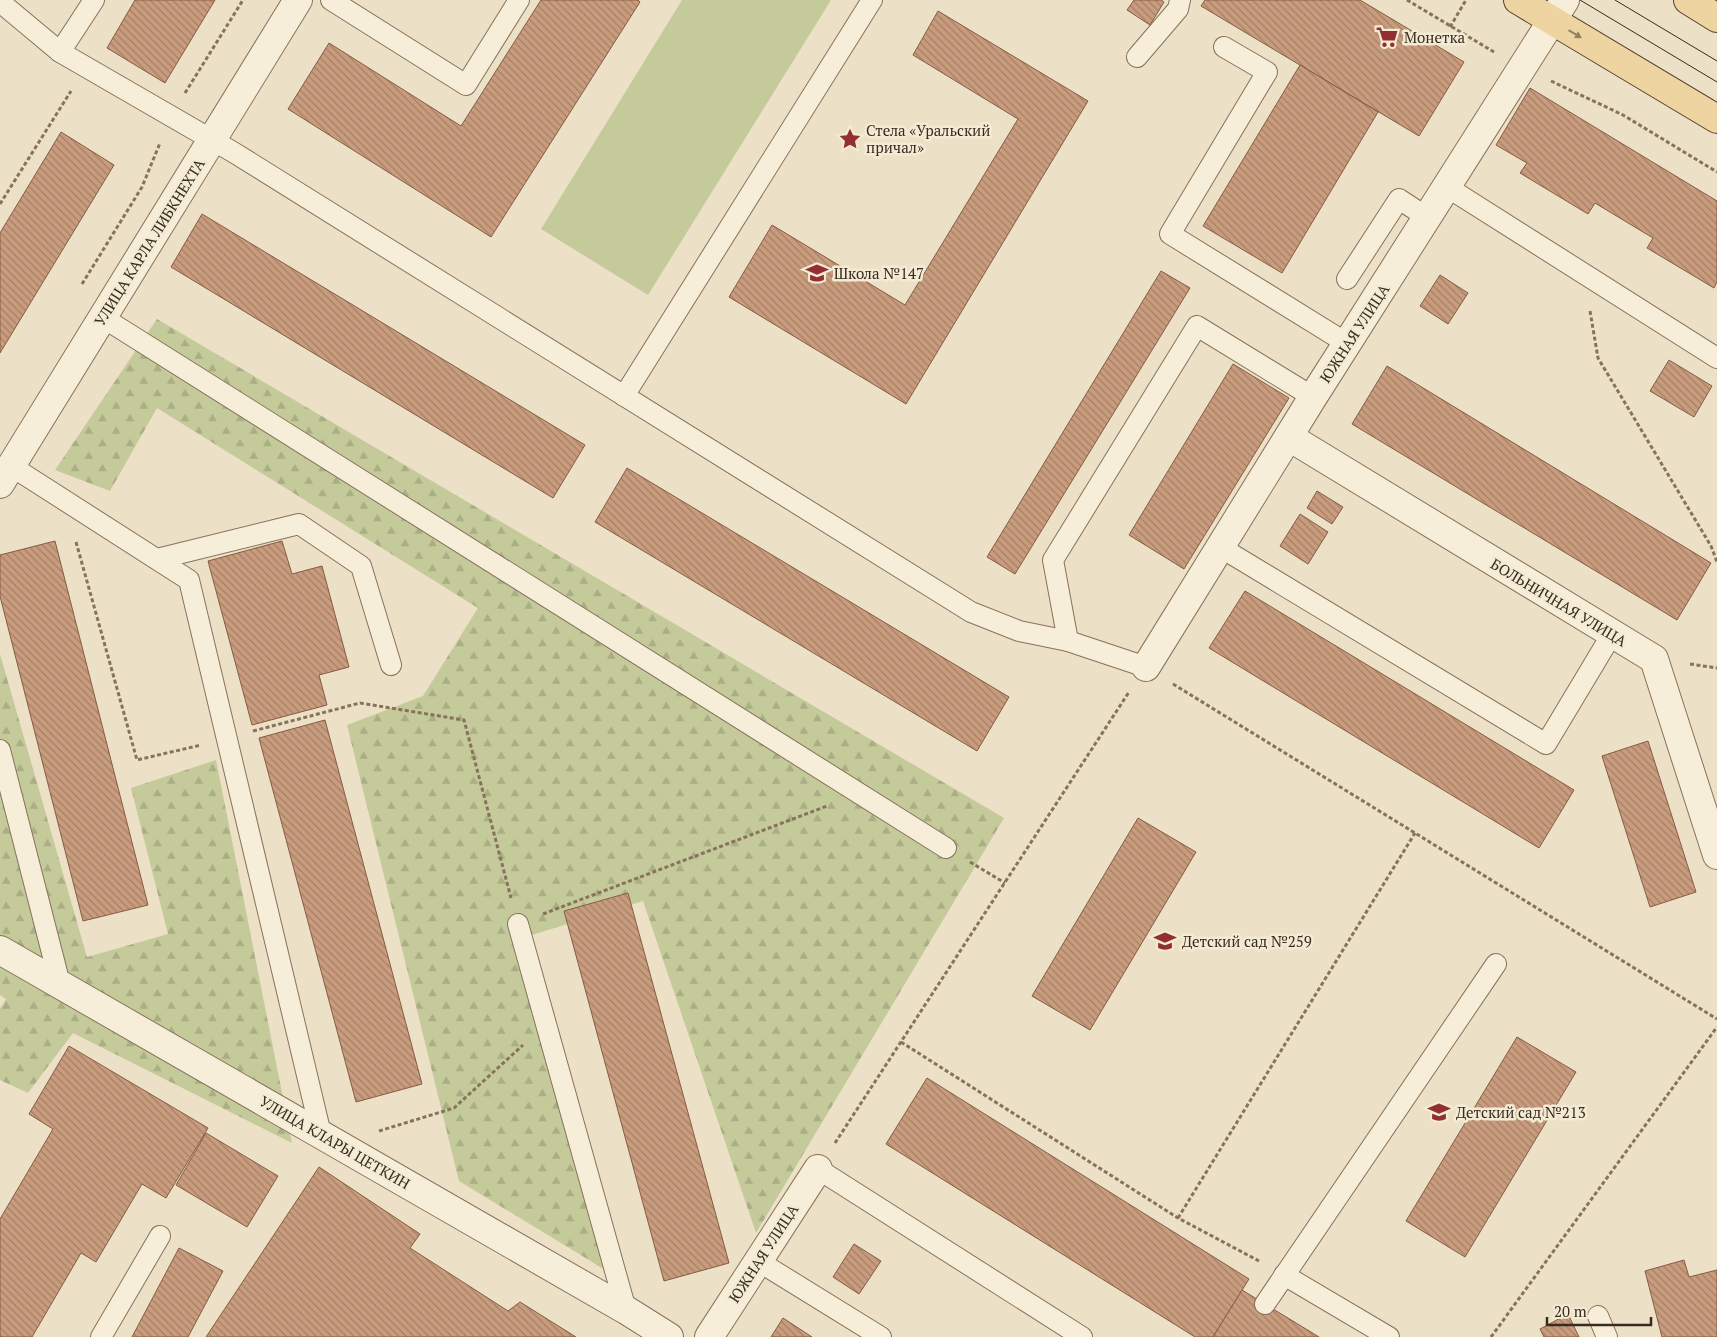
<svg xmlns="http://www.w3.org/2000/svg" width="1717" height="1337" font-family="'PT Serif',serif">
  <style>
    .green { fill: #c5ca9a }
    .forest { fill: url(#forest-firs) }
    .building { fill: url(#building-back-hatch); stroke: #855c43 }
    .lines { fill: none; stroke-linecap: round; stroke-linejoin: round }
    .lane-casing { stroke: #87725c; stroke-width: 22 }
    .street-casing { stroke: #87725c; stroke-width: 30 }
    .primary-casing { stroke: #554130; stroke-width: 30 }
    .path { stroke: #87725c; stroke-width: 3; stroke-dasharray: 4 2.5; stroke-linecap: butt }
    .lane { stroke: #f7eed9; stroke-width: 20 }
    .street { stroke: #f7eed9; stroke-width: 28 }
    .primary { stroke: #edd4a0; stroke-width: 28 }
    .tram { stroke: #382b20; stroke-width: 1 }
    .oneway { fill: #928060 }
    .labels { text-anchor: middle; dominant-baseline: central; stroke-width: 5; stroke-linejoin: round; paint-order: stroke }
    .poi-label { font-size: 15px; fill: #382b20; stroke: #f4ebd5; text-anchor: start }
    .street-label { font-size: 15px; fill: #382b20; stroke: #f4ebd5 }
  </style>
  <defs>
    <pattern id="forest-firs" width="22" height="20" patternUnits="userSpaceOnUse" patternTransform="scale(1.25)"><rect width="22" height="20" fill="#c5ca9a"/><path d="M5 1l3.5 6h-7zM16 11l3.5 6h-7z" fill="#aaae84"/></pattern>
    <pattern id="building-back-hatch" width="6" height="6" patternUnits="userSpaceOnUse" patternTransform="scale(1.25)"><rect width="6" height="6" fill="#c99c7e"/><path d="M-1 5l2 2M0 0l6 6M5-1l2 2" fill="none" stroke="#a47f67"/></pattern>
  </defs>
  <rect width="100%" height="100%" fill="#ece0c6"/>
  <path class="green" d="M682 0H831L648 295 541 229Z"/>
  <g class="forest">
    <path d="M157 319 1004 818 756 1233 643 901 512 941 607 1271 459 1181 347 725 423 696 478 608 157 408 110 491 55 470Z"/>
    <path d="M0 654 87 957 168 934 131 788 216 760 292 1143 73 1033 28 1093 0 1080V1009L6 999 0 995Z"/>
  </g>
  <g class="building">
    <path d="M135 0H215L165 83 107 48Z"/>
    <path d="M541 0H638L640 2 491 237 288 109 329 43 461 126Z"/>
    <path d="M1134 0H1161L1164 2 1150 25 1127 10Z"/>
    <path d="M1205 0H1360L1464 62 1419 136 1201 6Z"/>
    <path d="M938 11 1088 101 906 404 729 297 772 225 905 305 1018 119 913 55Z"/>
    <path d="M1300 65 1378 112 1282 273 1203 226Z"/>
    <path d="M1530 88 1717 201V282L1714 288 1647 248 1653 238 1595 203 1588 214 1520 173 1527 163 1496 145Z"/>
    <path d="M61 132 114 165 0 353V233Z"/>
    <path d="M202 214 585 445 553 498 171 267Z"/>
    <path d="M1161 271 1190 288 1015 574 987 557Z"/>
    <path d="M1440 275 1468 293 1448 324 1420 306Z"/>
    <path d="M1669 360 1712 386 1694 417 1650 391Z"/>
    <path d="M1233 364 1289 398 1184 569 1129 535Z"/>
    <path d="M1387 366 1711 563 1677 620 1352 424Z"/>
    <path d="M627 468 1009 697 977 751 595 522Z"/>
    <path d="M1317 491 1343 507 1332 524 1307 508Z"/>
    <path d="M1300 514 1328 532 1308 564 1280 546Z"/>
    <path d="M55 541 148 905 83 921 0 596V555Z"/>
    <path d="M282 541 292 574 322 566 349 667 319 675 327 705 252 725 208 561Z"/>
    <path d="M1245 591 1574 790 1539 848 1209 648Z"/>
    <path d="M325 720 422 1084 356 1102 259 738Z"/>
    <path d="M1648 741 1696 892 1650 907 1602 756Z"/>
    <path d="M1138 818 1196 852 1090 1030 1032 996Z"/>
    <path d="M628 893 729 1263 664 1281 564 911Z"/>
    <path d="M1517 1037 1576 1072 1465 1257 1406 1221Z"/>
    <path d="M69 1046 208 1128 166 1198 142 1184 96 1262 81 1253 32 1337H0V1219L53 1129 29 1114Z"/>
    <path d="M927 1078 1249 1279 1213 1337H1195L886 1144Z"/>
    <path d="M206 1133 278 1176 247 1227 176 1185Z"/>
    <path d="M319 1167 420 1234 410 1248 508 1311 520 1302 576 1337H206Z"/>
    <path d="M854 1244 881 1261 859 1294 833 1277Z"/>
    <path d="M179 1248 223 1271 188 1337H132Z"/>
    <path d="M1684 1260 1689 1277 1717 1270V1337H1662L1645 1271Z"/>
    <path d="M1242 1290 1319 1337H1213Z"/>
    <path d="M1568 1314 1579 1337H1544L1540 1329Z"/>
    <path d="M783 1318 812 1337H771Z"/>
  </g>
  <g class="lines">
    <g class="lane-casing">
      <g id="lane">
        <path d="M331 0 466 85 519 0"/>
        <path d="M0 2 60 52 233 152 971 612 1019 631 1068 641 1146 667"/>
        <path d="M1224 47 1267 72 1170 234 1348 344"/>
        <path d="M60 52 94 0"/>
        <path d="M1137 57 1178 9 1180 0"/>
        <path d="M1447 187 1717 358"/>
        <path d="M1347 279 1399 199 1428 218"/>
        <path d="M102 317 946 848"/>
        <path d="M624 396 872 0"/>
        <path d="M11 466 189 580 321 1134"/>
        <path d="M1220 547 1546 744 1612 634"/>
        <path d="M157 559 299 524 361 566 391 665"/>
        <path d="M1068 641 1053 560 1197 326 1313 397"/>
        <path d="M0 750 60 984"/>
        <path d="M518 924 626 1310"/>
        <path d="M818 1169 1082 1337"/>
        <path d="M758 1261 881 1337"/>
        <path d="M1284 1275 1389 1337"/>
        <path d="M1265 1304 1496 964"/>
        <path d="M1598 1316 1607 1337"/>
        <path d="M101 1337 160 1236"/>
      </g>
    </g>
    <g class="street-casing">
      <g id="street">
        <path d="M1289 437 1654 659 1717 855"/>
        <path d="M0 484 298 0"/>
        <path d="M1146 667 1313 397 1565 0"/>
        <path d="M0 950 626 1310 669 1337"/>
        <path d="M709 1337 818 1169"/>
      </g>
    </g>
    <g class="primary-casing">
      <g id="primary">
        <path d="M1518 0 1717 119"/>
        <path d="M1688 0 1717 18"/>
      </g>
    </g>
    <g class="path">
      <path d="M1407 0 1494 52"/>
      <path d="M1450 27 1466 0"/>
      <path d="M1551 81 1623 115 1717 172"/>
      <path d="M185 93 243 0"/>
      <path d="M0 204 71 91"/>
      <path d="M82 284 142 187 160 143"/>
      <path d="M1590 311 1598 358 1711 546 1717 562"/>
      <path d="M76 542 137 760 201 745"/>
      <path d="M1690 664 1717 668"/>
      <path d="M1173 684 1717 1019"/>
      <path d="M253 731 360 703 464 720 511 898"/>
      <path d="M970 862 1005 883"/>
      <path d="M543 914 827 806"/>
      <path d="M901 1042 1178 1218 1259 1261"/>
      <path d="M379 1131 454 1108 523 1045"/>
      <path d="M835 1143 1129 692"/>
      <path d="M1178 1218 1415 833"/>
      <path d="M1491 1337 1717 1027"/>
    </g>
    <use href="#lane" class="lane"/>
    <use href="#street" class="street"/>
    <use href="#primary" class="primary"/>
    <g class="tram">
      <path d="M1580 0 1717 82"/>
      <path d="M1615 0 1717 61"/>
    </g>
  </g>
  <defs><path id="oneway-solid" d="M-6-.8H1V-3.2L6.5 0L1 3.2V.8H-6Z" transform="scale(1.25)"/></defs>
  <use class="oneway" href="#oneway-solid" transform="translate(1575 34) rotate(31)"/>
  <defs>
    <g id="supermarket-bare" transform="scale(1.725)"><path d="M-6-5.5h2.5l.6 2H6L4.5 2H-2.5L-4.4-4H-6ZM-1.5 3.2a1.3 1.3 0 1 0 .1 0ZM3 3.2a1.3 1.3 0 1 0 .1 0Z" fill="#932f32" stroke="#f4ebd5" stroke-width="2.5" paint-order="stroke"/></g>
    <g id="sight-bare" transform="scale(1.725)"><path d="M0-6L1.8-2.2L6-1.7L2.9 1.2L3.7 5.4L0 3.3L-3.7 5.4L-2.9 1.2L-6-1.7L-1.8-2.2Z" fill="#932f32" stroke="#f4ebd5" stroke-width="2.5" paint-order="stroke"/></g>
    <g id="school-bare" transform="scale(1.725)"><path d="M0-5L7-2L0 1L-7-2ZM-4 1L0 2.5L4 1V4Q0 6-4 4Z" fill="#932f32" stroke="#f4ebd5" stroke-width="2.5" paint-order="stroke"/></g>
  </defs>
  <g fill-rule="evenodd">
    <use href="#supermarket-bare" x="1387" y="37"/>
    <use href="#sight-bare" x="850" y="139"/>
    <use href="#school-bare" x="817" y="273"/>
    <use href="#school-bare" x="1165" y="941"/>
    <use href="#school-bare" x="1439" y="1112"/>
  </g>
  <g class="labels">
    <g class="poi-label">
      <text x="1404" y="37">Монетка</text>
      <text x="866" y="130">Стела «Уральский<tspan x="866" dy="17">причал»</tspan></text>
      <text x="834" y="273">Школа №147</text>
      <text x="1182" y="941">Детский сад №259</text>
      <text x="1456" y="1112">Детский сад №213</text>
    </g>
    <g class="street-label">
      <text transform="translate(149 242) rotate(-58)">УЛИЦА КАРЛА ЛИБКНЕХТА</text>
      <text transform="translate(1354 333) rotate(-57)">ЮЖНАЯ УЛИЦА</text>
      <text transform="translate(1559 602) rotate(31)">БОЛЬНИЧНАЯ УЛИЦА</text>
      <text transform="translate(335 1142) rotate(30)">УЛИЦА КЛАРЫ ЦЕТКИН</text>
      <text transform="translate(763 1253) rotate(-57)">ЮЖНАЯ УЛИЦА</text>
    </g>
  </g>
  <path d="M1547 1317v8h104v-8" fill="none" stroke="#382b20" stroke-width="2.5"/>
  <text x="1554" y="1317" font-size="15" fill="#382b20" stroke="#f4ebd5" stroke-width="4" paint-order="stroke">20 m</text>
</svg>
